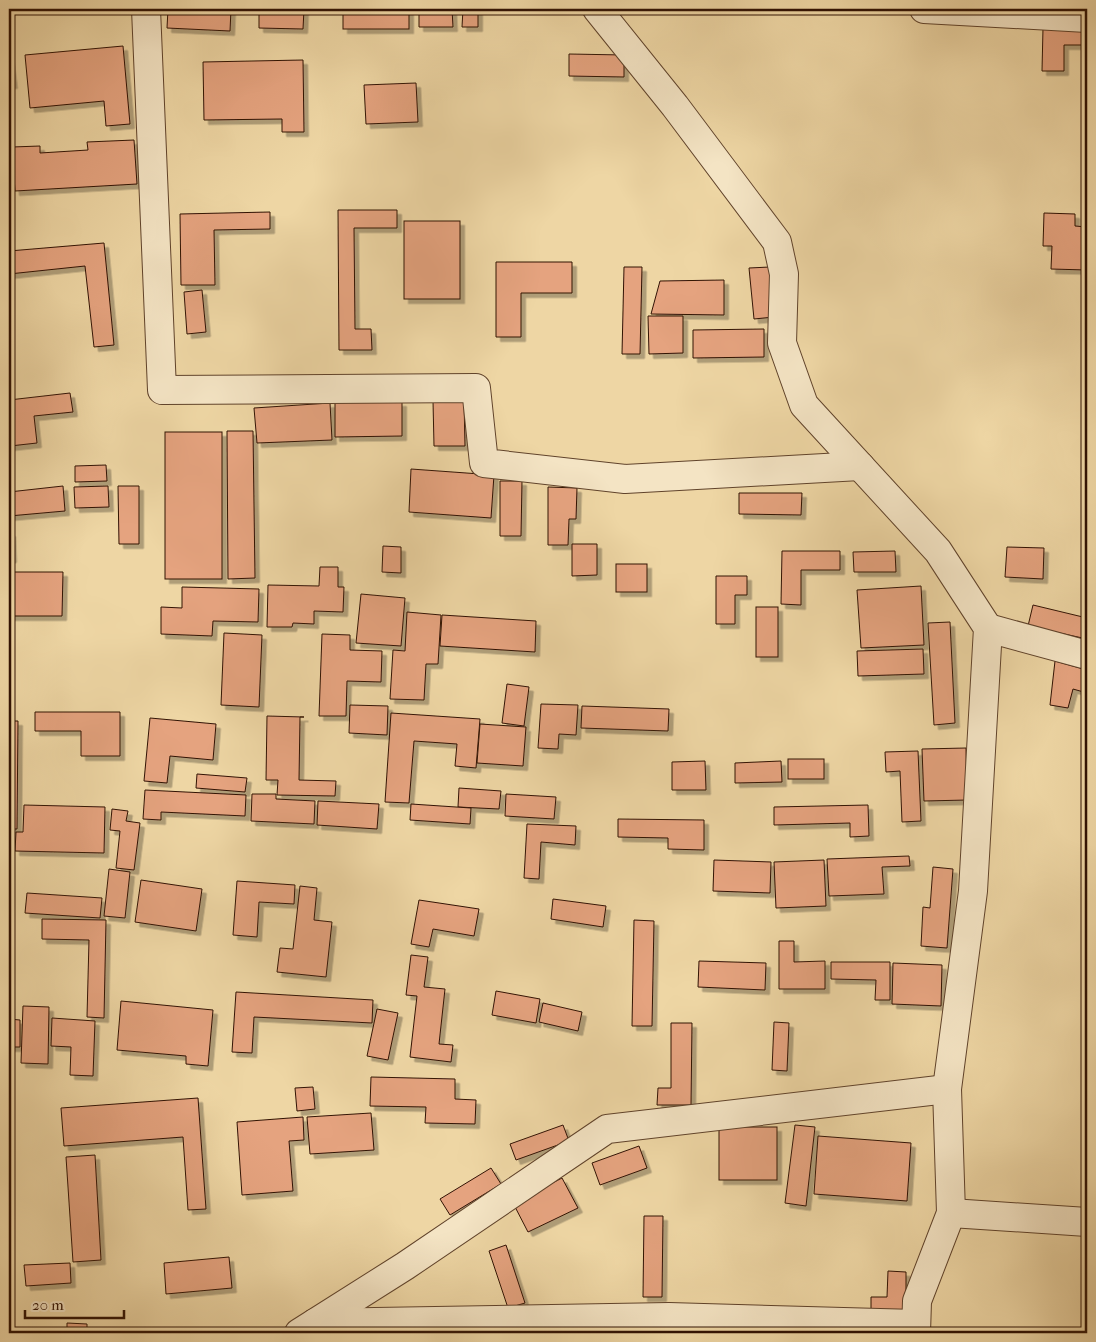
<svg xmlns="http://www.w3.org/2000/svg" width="1096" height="1342" font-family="'IM FELL French Canon',serif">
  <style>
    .building { fill: #e5a37f; stroke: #311203; filter: url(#shadow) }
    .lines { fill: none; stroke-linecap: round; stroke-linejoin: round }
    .minor-casing { stroke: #60432b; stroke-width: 30 }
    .minor { stroke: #f4e4c4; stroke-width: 28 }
  </style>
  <defs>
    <filter id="shadow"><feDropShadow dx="4.5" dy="4.5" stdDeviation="0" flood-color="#0004"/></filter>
  </defs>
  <rect width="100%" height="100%" fill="#eed6a4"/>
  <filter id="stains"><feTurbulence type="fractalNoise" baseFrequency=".004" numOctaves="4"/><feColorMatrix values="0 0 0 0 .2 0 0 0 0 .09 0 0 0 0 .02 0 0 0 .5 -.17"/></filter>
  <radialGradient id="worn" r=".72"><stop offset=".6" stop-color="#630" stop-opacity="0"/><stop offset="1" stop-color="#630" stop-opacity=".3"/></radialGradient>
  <g class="building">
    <path d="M168 9H231L230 31 167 28Z"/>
    <path d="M259 9H304L303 29 259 28Z"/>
    <rect x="343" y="9" width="66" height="20"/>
    <path d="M419 9H452L453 27H419Z"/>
    <path d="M463 9H478V27H462Z"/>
    <path d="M1043 28H1087V45H1064V71H1042Z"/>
    <path d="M123 46 130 124 106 126 104 101 30 108 25 55Z"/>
    <path d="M9 54 13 84H9Z"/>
    <path d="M569 54 624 55V77L569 76Z"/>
    <path d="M303 60 304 132H282V119L204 120 203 62Z"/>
    <path d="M416 83 418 122 366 124 364 85Z"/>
    <path d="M134 140 137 184 15 191 12 147 40 146V153L88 150 87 142Z"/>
    <path d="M338 210H397V228H354L355 329H371L372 350H339Z"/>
    <path d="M270 212V229L214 230 215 285H181L180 214Z"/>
    <path d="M1044 213 1075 214V226L1087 227V270L1051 269 1052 246H1043Z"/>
    <rect x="404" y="221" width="56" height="78"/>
    <path d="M104 243 114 345 94 347 85 266 9 274V251Z"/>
    <path d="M496 262H572V293H521V337H496Z"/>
    <path d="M624 267H642L640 354H622Z"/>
    <path d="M770 267 774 317 754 319 749 268Z"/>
    <path d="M724 280V315L651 314 660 281Z"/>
    <path d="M202 290 206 332 187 334 184 292Z"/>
    <path d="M648 316H683V353L649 354Z"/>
    <path d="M764 329V357L693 358V330Z"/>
    <path d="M70 393 73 412 34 416 37 443 10 446 9 400Z"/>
    <path d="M464 400 465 446H434L433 401Z"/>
    <path d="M335 402H402V436L335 437Z"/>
    <path d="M330 403 332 440 257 443 254 408Z"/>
    <path d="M227 431H253L255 578 228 579Z"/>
    <rect x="165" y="432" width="57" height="147"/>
    <path d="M106 465 107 481 75 482V466Z"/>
    <path d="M411 469 494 475 491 518 409 512Z"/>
    <path d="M500 481H522L521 536H500Z"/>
    <path d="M63 486 65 511 9 516V492Z"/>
    <path d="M108 486 109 507 75 508 74 487Z"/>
    <path d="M118 486H139V544H119Z"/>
    <path d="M548 487 577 488 576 519H569L568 545H548Z"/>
    <path d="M739 493H802L801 515 739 514Z"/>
    <path d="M9 532H11L12 558 9 559Z"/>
    <path d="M572 544H597V575L572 576Z"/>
    <path d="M383 546 401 547V573L382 572Z"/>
    <path d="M1007 547 1044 548 1043 579 1005 577Z"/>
    <path d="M1087 548V594H1086Z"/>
    <path d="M782 551H840V570H801V605L781 604Z"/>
    <path d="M895 551 896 572H854L853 552Z"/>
    <rect x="616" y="564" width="31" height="28"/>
    <path d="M320 567H338V587H344L343 612 314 611V624L293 623 292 627H267L268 585 319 586Z"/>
    <path d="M9 572H63L62 616H9Z"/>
    <path d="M716 576H747V595H735V624H716Z"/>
    <path d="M921 586 924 645 861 648 857 590Z"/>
    <path d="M182 587 259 589 258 622 213 621 212 636 161 634V607L182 608Z"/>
    <path d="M361 594 405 598 401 646 356 643Z"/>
    <path d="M1033 605 1087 618V639L1028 626Z"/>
    <rect x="756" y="607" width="22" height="50"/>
    <path d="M407 612 441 615 438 664H426L424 700 390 699 393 650 405 651Z"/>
    <path d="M442 615 536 621 535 652 440 646Z"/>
    <path d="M950 622 955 723 934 725 928 623Z"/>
    <path d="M224 633 262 635 259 707 221 705Z"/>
    <path d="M322 634 350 635V650L382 651 381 682 347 681 346 716H319Z"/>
    <path d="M923 649 924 674 858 676 857 651Z"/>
    <path d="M1055 661 1087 670V693L1073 689 1068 708 1050 705Z"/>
    <path d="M507 684 529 687 524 726 502 723Z"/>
    <path d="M541 704 578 705 576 735 559 734 558 749 538 748Z"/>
    <path d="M350 705 388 706 387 735 349 733Z"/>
    <path d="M582 706 669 709 668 731 581 728Z"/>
    <path d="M35 712H120V756H81V731H35Z"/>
    <path d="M391 713 480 719 476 768 455 766 457 744 414 741 409 803 385 802Z"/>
    <path d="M267 716 304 717H300L299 780 336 781 335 796 277 795 278 780H266Z"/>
    <path d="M150 718 216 724 213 760 170 756 167 783 144 781Z"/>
    <path d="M9 721H18L17 829H9Z"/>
    <path d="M480 724 526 727 523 766 477 763Z"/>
    <path d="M966 748 967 800 924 801 922 749Z"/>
    <path d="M918 751 921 821 902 822 900 771 886 772 885 752Z"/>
    <rect x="788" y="759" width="36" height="20"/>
    <path d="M705 761 706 790H672V762Z"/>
    <path d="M781 761 782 782 735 783V763Z"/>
    <path d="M197 774 247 778 245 792 196 788Z"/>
    <path d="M459 788 501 791 499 809 458 807Z"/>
    <path d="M145 790 246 795 245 816 161 812V820L143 819Z"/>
    <path d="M252 794H276V799L315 801 314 824 251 821Z"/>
    <path d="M506 794 556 797 554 819 505 816Z"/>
    <path d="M318 801 379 804 377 829 317 825Z"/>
    <path d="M411 804 471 808 470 824 410 820Z"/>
    <path d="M24 805 105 807 104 853 15 851 16 832H23Z"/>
    <path d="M868 805 869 836 850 837V823L774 825V807Z"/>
    <path d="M112 809 128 811 126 821 140 823 134 870 116 868 120 831 110 830Z"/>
    <path d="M618 819 704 820V850L668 849V838L618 837Z"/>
    <path d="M527 824 576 826 575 845 541 842 539 879 524 878Z"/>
    <rect x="1083" y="846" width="4" height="62"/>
    <path d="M909 856 910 866 882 867 884 894 829 896 827 859Z"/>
    <path d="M714 860 771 862 770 893 713 891Z"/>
    <path d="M824 860 826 906 776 908 774 862Z"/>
    <path d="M933 867 953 869 947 948 921 946 923 907 930 908Z"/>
    <path d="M109 869 130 872 125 918 104 916Z"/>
    <path d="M141 880 202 889 196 931 135 922Z"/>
    <path d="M237 881 295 885 294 904 259 902 257 937 233 935Z"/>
    <path d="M300 886 317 888 314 920 332 922 326 977 277 972 280 948 293 949Z"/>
    <path d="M27 893 102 898 100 918 25 913Z"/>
    <path d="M553 899 606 906 603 927 551 919Z"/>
    <path d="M419 900 479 909 474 936 433 929 429 947 411 944Z"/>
    <path d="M42 919 106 920 104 1018 87 1017 89 940 42 939Z"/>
    <path d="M634 920 654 921 652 1026H632Z"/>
    <path d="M779 941H794V962L825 961V989H779Z"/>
    <path d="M411 955 428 957 424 987 445 989 439 1044 453 1045 451 1062 410 1057 417 996 406 995Z"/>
    <path d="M699 961 766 963 765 990 698 987Z"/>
    <path d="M831 962H890V1000H875L876 980 831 979Z"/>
    <path d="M893 963 942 965 941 1006 892 1004Z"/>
    <path d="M496 991 540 999 536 1023 492 1015Z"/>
    <path d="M236 992 373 1000 372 1023 254 1017 252 1053 232 1052Z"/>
    <path d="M121 1001 213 1010 208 1066 186 1064V1056L117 1050Z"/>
    <path d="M543 1003 582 1012 578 1031 539 1022Z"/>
    <path d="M23 1006 49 1007 48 1064 21 1063Z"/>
    <path d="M377 1009 398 1013 388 1060 367 1056Z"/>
    <path d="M52 1018 95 1021 93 1076 70 1075 71 1047 51 1046Z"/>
    <path d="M9 1019 20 1020V1047H9Z"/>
    <path d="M774 1022 789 1023 787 1071 772 1070Z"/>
    <path d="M671 1023H692L691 1105H657L658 1088H671Z"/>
    <path d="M371 1077 455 1079V1099L476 1100 475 1124 425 1123 426 1107 370 1106Z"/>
    <path d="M313 1087 315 1109 297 1111 295 1088Z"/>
    <path d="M198 1098 206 1209 188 1210 183 1137 64 1146 61 1108Z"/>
    <path d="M371 1113 374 1150 310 1154 307 1117Z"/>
    <path d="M303 1117 304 1140 289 1141 293 1191 242 1195 237 1122Z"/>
    <path d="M563 1125 569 1141 516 1160 510 1144Z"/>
    <path d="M795 1125 815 1127 806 1206 785 1203Z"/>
    <rect x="719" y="1127" width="58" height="53"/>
    <path d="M818 1136 911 1143 907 1201 814 1194Z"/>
    <path d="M639 1146 647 1168 600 1185 592 1163Z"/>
    <path d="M95 1155 101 1260 73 1262 66 1157Z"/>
    <path d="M491 1168 501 1184 450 1215 440 1199Z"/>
    <path d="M562 1178 578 1208 528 1232 513 1203Z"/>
    <path d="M644 1216H663L662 1297H643Z"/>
    <path d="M506 1245 525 1303 508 1308 489 1251Z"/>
    <path d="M229 1257 232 1288 166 1294 164 1263Z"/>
    <path d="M70 1263 71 1283 26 1286 24 1265Z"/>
    <path d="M888 1271 906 1272V1316L871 1315V1297H887Z"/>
    <path d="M67 1323 87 1324V1333H67Z"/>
    <path d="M499 1330 592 1332 591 1333H499Z"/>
  </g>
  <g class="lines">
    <g class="minor-casing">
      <g id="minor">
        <path d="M146 9 162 390 476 388 484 463 625 479 860 466"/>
        <path d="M597 9 675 106 777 242 784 274 782 343 804 405 938 551 988 628 973 891 947 1089 951 1213 917 1301 916 1333"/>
        <path d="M924 9 1087 18"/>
        <path d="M988 628 1087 655"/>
        <path d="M951 1213 1087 1222"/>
        <path d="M315 1323 669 1317 916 1324"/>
        <path d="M299 1333 405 1266 607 1129 947 1089"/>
      </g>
    </g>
    <use href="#minor" class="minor"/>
  </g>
  <rect width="1096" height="1342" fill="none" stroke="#eed6a4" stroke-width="30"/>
  <rect x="10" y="10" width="1076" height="1322" fill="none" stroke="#311203" stroke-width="2.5"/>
  <rect x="15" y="15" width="1066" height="1312" fill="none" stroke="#311203"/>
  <path d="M25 1310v8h99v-8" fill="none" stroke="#311203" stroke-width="2.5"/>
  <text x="32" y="1310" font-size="15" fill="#311203" stroke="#f4e4c4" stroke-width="4" paint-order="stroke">20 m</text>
  <rect width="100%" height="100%" filter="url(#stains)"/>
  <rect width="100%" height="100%" fill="url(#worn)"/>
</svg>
